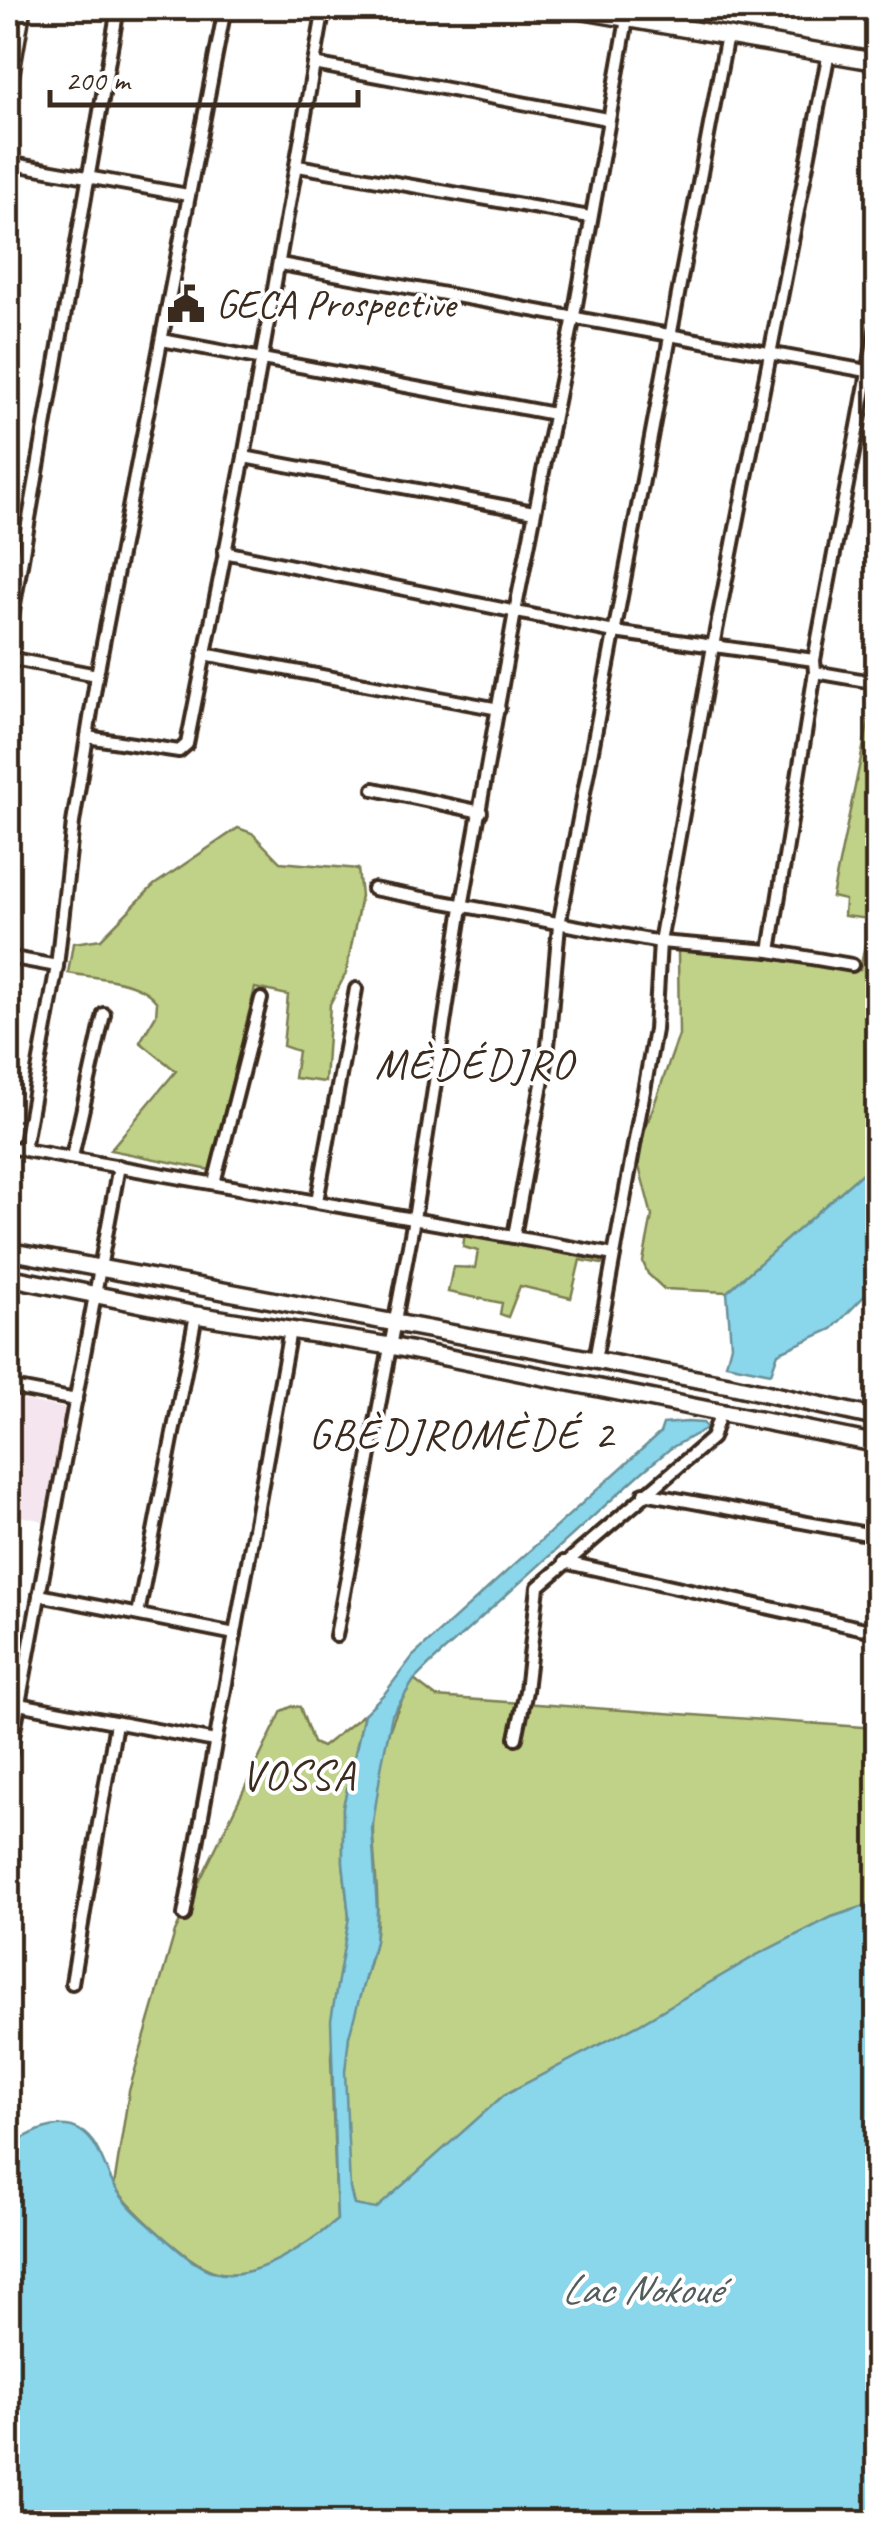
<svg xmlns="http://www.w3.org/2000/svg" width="885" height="2530" font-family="Caveat,sans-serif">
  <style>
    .built { fill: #f4e5ee }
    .green { fill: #bfd287; stroke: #7d7e52; stroke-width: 2.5 }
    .water { fill: #8ad6eb; stroke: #6a9199; stroke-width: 2.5 }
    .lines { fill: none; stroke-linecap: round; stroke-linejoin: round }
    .street-casing { stroke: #3b2a1e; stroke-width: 18 }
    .secondary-casing { stroke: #3b2a1e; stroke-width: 22 }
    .street { stroke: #fff; stroke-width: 10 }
    .secondary { stroke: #fff; stroke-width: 15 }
    .labels { text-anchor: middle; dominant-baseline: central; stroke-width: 8; stroke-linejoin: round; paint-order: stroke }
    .poi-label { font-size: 40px; fill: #3b2a1e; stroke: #fff; text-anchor: start }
    .neighbourhood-label { font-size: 42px; letter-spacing: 2.5px; fill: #3b2a1e; stroke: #fff }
    .water-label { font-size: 42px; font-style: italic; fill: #535e5c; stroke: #fff }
  </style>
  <rect width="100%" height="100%" fill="#fff"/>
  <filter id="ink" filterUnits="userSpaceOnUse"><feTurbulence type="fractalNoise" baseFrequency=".01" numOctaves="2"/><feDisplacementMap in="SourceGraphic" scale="20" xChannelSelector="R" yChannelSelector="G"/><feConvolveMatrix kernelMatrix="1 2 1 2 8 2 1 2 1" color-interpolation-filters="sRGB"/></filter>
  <g filter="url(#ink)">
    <path class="built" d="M8 1397 67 1409 43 1521 8 1513Z"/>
    <g class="green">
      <path d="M877 681V1160L727 1292 664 1289 648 1274 643 1262 652 1216 636 1155 679 1035 678 950 756 958 770 956 860 970 870 919 844 916 845 900 832 897Z"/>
      <path d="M238 828 252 833 280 862 358 869 361 896 346 973 330 1004 325 1082 294 1078 298 1051 283 1046 288 995 255 988 210 1170 110 1150 176 1071 140 1042 156 1015 157 1003C142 979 95 978 68 973L73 943 101 939 154 885Z"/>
      <path d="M465 1232 604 1257 602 1264 580 1260 571 1298 520 1286 508 1317 500 1314 502 1303 448 1292 453 1267 475 1268 478 1251 463 1247Z"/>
      <path d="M414 1680 436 1697 877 1728V1902L832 1917 757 1955 641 2023 504 2095 376 2210 354 2205 350 2189C344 2140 340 2085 349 2036 355 2004 369 1972 375 1940 381 1905 374 1868 373 1833 372 1785 386 1720 414 1680Z"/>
      <path d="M293 1706 300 1707 313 1743 322 1747 364 1714 343 1807V1862L349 1917 331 2056 337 2220C310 2243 251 2285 213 2271 196 2265 182 2252 168 2241 148 2224 129 2207 114 2186L129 2091 175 1932 282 1711Z"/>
    </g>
    <g class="water">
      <path d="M877 1160V1283L832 1329 778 1353 771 1373 726 1364 731 1345 727 1292Z"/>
      <path d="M687 1422 703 1423 707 1428 671 1448 641 1473 429 1665 414 1680 392 1715 382 1763 372 1829 377 1910 375 1941 349 2036 345 2071 350 2189 354 2205 376 2209 504 2095 641 2023 757 1955 832 1917 877 1902V2522H8V2146C28 2136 48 2121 72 2127 99 2135 102 2166 115 2187 127 2207 146 2222 163 2237 179 2250 194 2266 214 2272 251 2284 310 2243 337 2220L331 2020 349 1917 343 1862V1807L364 1714 385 1693 413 1656 660 1433 663 1424Z"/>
    </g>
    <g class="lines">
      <g class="street-casing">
        <g id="street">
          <path d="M314 64 607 119"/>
          <path d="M8 163 188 195"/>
          <path d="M298 166 590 217"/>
          <path d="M280 264 878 373"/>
          <path d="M162 340 554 414"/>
          <path d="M244 457 534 512"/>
          <path d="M224 552 614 632 814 660 815 672 878 683"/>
          <path d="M8 639 118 8"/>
          <path d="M204 654 499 709"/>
          <path d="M8 658 97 675"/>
          <path d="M814 660 878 320"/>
          <path d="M87 737 179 751 187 744 244 457 324 8"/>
          <path d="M374 789 481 812"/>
          <path d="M373 889 660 942 770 951 852 965"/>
          <path d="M770 951 815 672"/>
          <path d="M8 957 57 966"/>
          <path d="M8 1147 614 1255"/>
          <path d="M24 1149 57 966 73 823 97 675 225 8"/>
          <path d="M72 1157 104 1014"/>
          <path d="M214 1183 261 999"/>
          <path d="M317 1201 356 989"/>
          <path d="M514 1236 547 1057 559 925 727 35"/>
          <path d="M595 1360 655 1030 660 942 713 646 829 52"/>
          <path d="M8 1387 76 1400"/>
          <path d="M644 1493 878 1536"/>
          <path d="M564 1562 878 1632"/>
          <path d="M39 1595 235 1634"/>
          <path d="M138 1614 196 1315"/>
          <path d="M336 1636 414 1219 462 907 515 612 574 316 629 8"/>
          <path d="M8 1702 215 1741"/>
          <path d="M516 1738 526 1691 538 1587 712 1438 720 1414"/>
          <path d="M8 1763 119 1166"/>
          <path d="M184 1915 290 1330"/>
          <path d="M72 1983 116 1723"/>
        </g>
      </g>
      <g class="secondary-casing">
        <g id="secondary">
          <path d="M567 8 878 62"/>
          <path d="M8 89 22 8"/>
          <path d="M8 1251 729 1385 878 1418"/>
          <path d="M8 1277 196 1315 390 1346 878 1444"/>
        </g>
      </g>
      <use href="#street" class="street"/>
      <use href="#secondary" class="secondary"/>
    </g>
  </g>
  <defs>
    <g id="civic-bare" transform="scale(3)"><path d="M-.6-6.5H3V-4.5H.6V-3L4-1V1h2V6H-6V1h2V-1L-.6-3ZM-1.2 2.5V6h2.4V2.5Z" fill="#3b2a1e" stroke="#fff" stroke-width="2.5" paint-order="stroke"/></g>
  </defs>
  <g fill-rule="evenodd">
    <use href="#civic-bare" x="186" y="304"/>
  </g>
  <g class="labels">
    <g class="poi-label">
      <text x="216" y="304">GECA Prospective</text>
    </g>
    <g class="neighbourhood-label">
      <text x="475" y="1064">MÈDÉDJRO</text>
      <text x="462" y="1434">GBÈDJROMÈDÉ 2</text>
      <text x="299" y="1775">VOSSA</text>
    </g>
    <g class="water-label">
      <text x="641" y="2289">Lac Nokoué</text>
    </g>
  </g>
  <rect width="885" height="2530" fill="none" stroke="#fff" stroke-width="40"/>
  <rect x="20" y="20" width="845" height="2490" fill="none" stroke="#3b2a1e" stroke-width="4" filter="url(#ink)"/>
  <path d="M50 90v15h308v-15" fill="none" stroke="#3b2a1e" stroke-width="5"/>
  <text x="65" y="90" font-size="30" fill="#3b2a1e" stroke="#ffffff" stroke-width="8" paint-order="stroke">200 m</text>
</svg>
